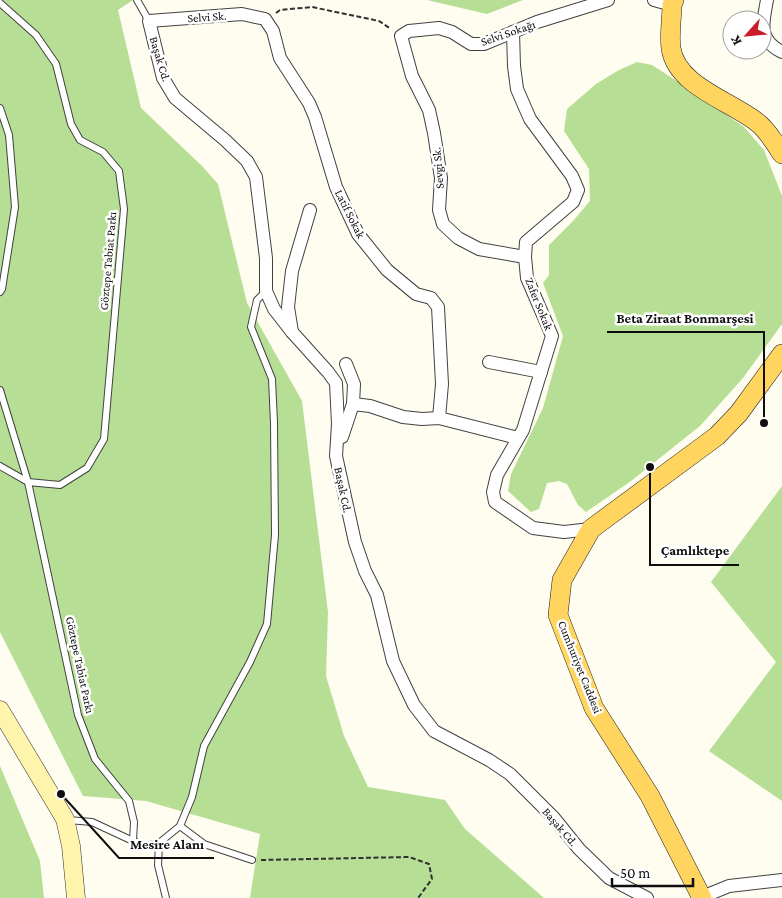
<svg xmlns="http://www.w3.org/2000/svg" width="782" height="898" font-family="'Crimson Pro',serif">
  <style>
    .forest { fill: #b7de95 }
    .lines { fill: none; stroke-linecap: round; stroke-linejoin: round }
    .lane-casing { stroke: #414141; stroke-width: 8 }
    .street-casing { stroke: #414141; stroke-width: 14 }
    .secondary-casing { stroke: #303030; stroke-width: 19 }
    .primary-casing { stroke: #1f1f1f; stroke-width: 20 }
    .path { stroke: #303030; stroke-width: 2; stroke-dasharray: 5 2.5; stroke-linecap: butt }
    .lane { stroke: #fff; stroke-width: 6 }
    .street { stroke: #fff; stroke-width: 12 }
    .secondary { stroke: #fff4ab; stroke-width: 18 }
    .primary { stroke: #ffd560; stroke-width: 19 }
    .labels { text-anchor: middle; dominant-baseline: central; stroke-width: 5; stroke-linejoin: round; paint-order: stroke }
    .street-label { font-size: 12px; fill: #0e0e0e; stroke: #fff }
    .leader { fill: none; stroke: #0e0e0e; stroke-width: 2 }
    .callout-dot { fill: #0e0e0e; stroke: #fff; stroke-width: 2 }
    .callout-label { font-size: 14px; text-anchor: middle; font-weight: bold; fill: #0e0e0e; stroke: #fff; stroke-width: 5; stroke-linejoin: round; paint-order: stroke }
  </style>
  <rect width="100%" height="100%" fill="#fffcf0"/>
  <g class="forest">
    <path d="M0 0H133L118 10 141 108 202 166 218 184 247 303 302 401 328 612 326 676 344 736 368 787 445 800 465 829 544 898H250L260 834 146 801 83 796 0 632Z"/>
    <path d="M427 0H523L487 14Z"/>
    <path d="M637 62 652 65 697 94 744 127 764 150 782 196V324L743 378 700 426 631 481 586 512 578 505 567 484 559 481 547 483 539 509 531 512 508 491 511 474 543 408 563 336 543 283 549 275V245L573 221 590 201 589 169 564 131 567 109 596 84 619 70Z"/>
    <path d="M782 486V801L709 751 776 662 711 582Z"/>
    <path d="M0 766 40 861 44 898H0Z"/>
  </g>
  <g class="lines">
    <g class="lane-casing">
      <g id="lane">
        <path d="M137 0 149 21"/>
        <path d="M0 3 36 35 56 64 71 124 80 140 103 152 119 171 124 209 104 439 87 468 60 485 28 482 0 466"/>
        <path d="M0 108 9 135 15 207 2 289 0 292"/>
        <path d="M0 390 28 482 78 715 95 759 129 801 134 822 133 841"/>
        <path d="M68 820 92 822 133 841 146 846 159 843 180 826 192 797 204 746 250 662 267 624 275 535 274 423 272 379 251 327 257 300 266 291"/>
        <path d="M180 826 204 844 252 860"/>
        <path d="M159 843 158 865 166 898"/>
      </g>
    </g>
    <g class="street-casing">
      <g id="street">
        <path d="M654 0 672 5"/>
        <path d="M767 0C763 23 757 39 782 52"/>
        <path d="M513 32 514 66 517 89 530 119 572 176 578 190 573 202 526 242 525 257 527 278 552 336 523 430 497 475 493 492 495 502 533 528 564 532 591 529"/>
        <path d="M525 257 479 249 458 238 443 224 439 210 441 178 434 133 429 110 412 76 401 36 409 31 439 28 452 32 471 44H484L537 22 608 0"/>
        <path d="M292 332 288 307 292 271 310 210"/>
        <path d="M489 362 541 372"/>
        <path d="M346 364 354 384 353 404"/>
        <path d="M439 418 442 384 438 307 431 298 416 294 387 270 358 234 336 187 315 117 309 103 280 58 273 31 265 19 242 14 149 21 163 78 175 98 225 140 247 161 256 177 266 258V291L274 309 292 332 328 372 336 383 338 424 336 456 355 542 365 571 377 595 393 661 414 705 434 731 489 760 510 774 554 818 579 849 609 878 647 898"/>
        <path d="M342 437 353 404 370 406 403 417 422 419 439 418 518 438"/>
        <path d="M702 897 729 886 782 880"/>
      </g>
    </g>
    <g class="secondary-casing">
      <path id="secondary" d="M0 710 65 819 71 846 76 898"/>
    </g>
    <g class="primary-casing">
      <g id="primary">
        <path d="M674 0 672 5C672 18 669 34 671 48 676 86 731 101 758 123 768 131 775 143 782 154"/>
        <path d="M702 898 650 796 594 708 558 615 562 580 591 529 717 436 739 413 782 354"/>
      </g>
    </g>
    <g class="path">
      <path d="M276 13 280 10 312 7 379 21 391 29"/>
      <path d="M261 860 409 857 429 864 432 879 418 898"/>
    </g>
    <use href="#lane" class="lane"/>
    <use href="#street" class="street"/>
    <use href="#secondary" class="secondary"/>
    <use href="#primary" class="primary"/>
  </g>
  <g class="labels">
    <g class="street-label">
      <text transform="translate(207 17) rotate(-4)">Selvi Sk.</text>
      <text transform="translate(508 33) rotate(-19)">Selvi Sokağı</text>
      <text transform="translate(160 59) rotate(73)">Başak Cd.</text>
      <text transform="translate(438 168) rotate(-95)">Sevgi Sk.</text>
      <text transform="translate(350 214) rotate(63)">Latif Sokak</text>
      <text transform="translate(108 261) rotate(-85)">Göztepe Tabiat Parkı</text>
      <text transform="translate(539 304) rotate(68)">Zafer Sokak</text>
      <text transform="translate(343 490) rotate(78)">Başak Cd.</text>
      <text transform="translate(80 665) rotate(78)">Göztepe Tabiat Parkı</text>
      <text transform="translate(580 667) rotate(68)">Cumhuriyet Caddesi</text>
      <text transform="translate(560 827) rotate(49)">Başak Cd.</text>
    </g>
  </g>
  <path class="leader" d="M764 423L764 332H607M650 467L650 565H739M61 794L119 858H214"/>
  <g class="callout-dot">
    <circle cx="764" cy="423" r="5"/>
    <circle cx="650" cy="467" r="5"/>
    <circle cx="61" cy="794" r="5"/>
  </g>
  <g class="callout-label">
    <text x="685" y="323">Beta Ziraat Bonmarşesi</text>
    <text x="695" y="555">Çamlıktepe</text>
    <text x="167" y="849">Mesire Alanı</text>
  </g>
  <g transform="translate(747 35) rotate(243)"><circle r="24" fill="#ffffff" stroke="#9f9f9f"/>
  <path d="M0-4L9 19L0 12L-9 19Z" fill="#c71d29"/>
  <text y="-8" font-size="14" font-weight="bold" text-anchor="middle" fill="#0e0e0e">K</text>
  </g>
  <path d="M612 878v8h81v-8" fill="none" stroke="#0e0e0e" stroke-width="2.5"/>
  <text x="620" y="878" font-size="15" fill="#0e0e0e" stroke="#ffffff" stroke-width="4" paint-order="stroke">50 m</text>
</svg>
